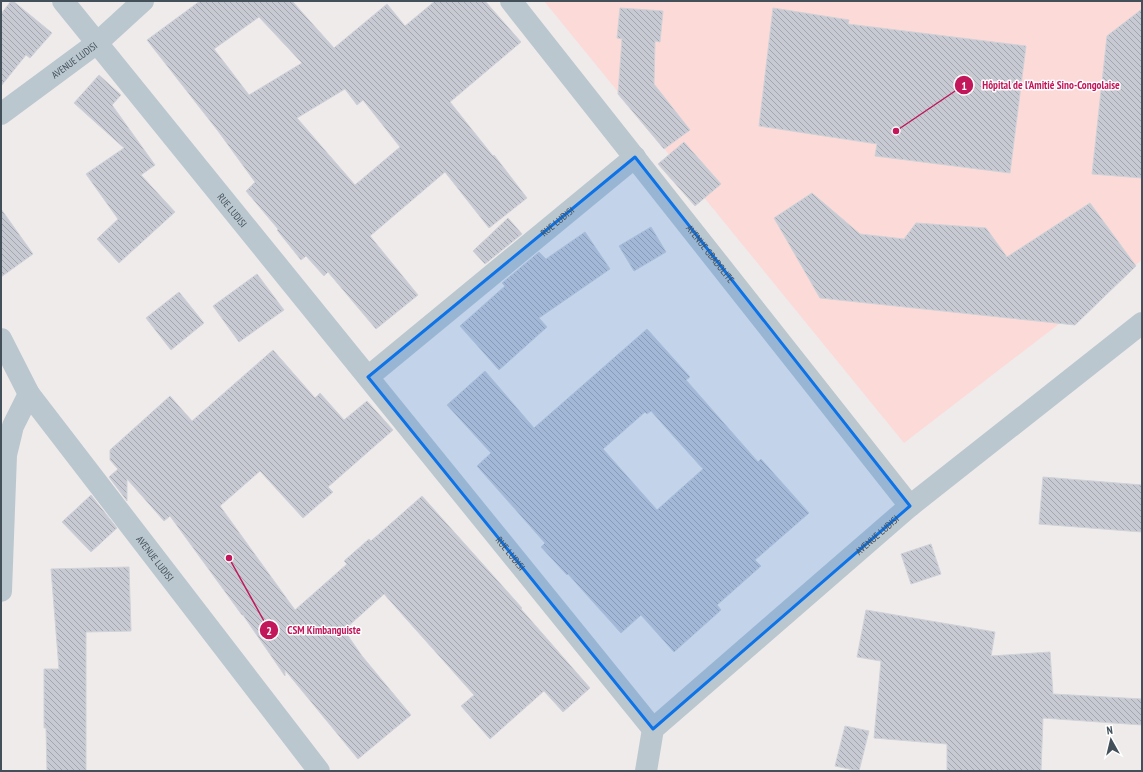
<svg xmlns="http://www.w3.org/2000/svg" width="1143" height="772" font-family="'PT Sans Narrow',sans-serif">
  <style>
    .medical { fill: #fcdad8 }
    .building { fill: url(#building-back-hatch); stroke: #cfd2d8; fill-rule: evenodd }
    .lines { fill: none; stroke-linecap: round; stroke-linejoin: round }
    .street { stroke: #bbc7cf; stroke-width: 22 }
    .marked { fill: #0d73e7; fill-opacity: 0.2; stroke: #0d73e7; stroke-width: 3; stroke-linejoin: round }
    .labels { text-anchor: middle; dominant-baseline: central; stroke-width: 3; stroke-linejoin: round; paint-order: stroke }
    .street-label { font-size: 10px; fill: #43505a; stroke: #fff }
    .leader { fill: none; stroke: #c2185b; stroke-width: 1.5 }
    .callout-dot { fill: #c2185b; stroke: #fff; stroke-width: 1.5 }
    .mark-label { font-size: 12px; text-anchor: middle; font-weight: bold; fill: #fff }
    .callout-label { font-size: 11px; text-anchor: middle; font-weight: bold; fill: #c2185b; stroke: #fff; stroke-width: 3; stroke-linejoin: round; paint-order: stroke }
  </style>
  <defs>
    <pattern id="building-back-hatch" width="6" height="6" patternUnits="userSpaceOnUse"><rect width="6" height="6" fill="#c7cad2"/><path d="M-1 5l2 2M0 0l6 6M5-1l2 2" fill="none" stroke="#a3a6ad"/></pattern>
  </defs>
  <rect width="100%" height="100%" fill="#efebeb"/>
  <path class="medical" d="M544 1H1142V260L904 443Z"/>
  <g class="building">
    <path d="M11 1H13L52 33 30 58 26 55 1 86V14Z"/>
    <path d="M200 1H292L334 48 387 4 405 26 435 1H485L521 42 450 102 493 156 494 155 527 198 489 228 445 172 370 236 418 295 376 329 328 272 324 276 306 256 301 260 277 230 278 229 246 191 255 182 218 131 147 40ZM259 17 302 63 249 95 214 49ZM345 89 357 105 363 100 400 147 355 185 297 118Z"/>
    <path d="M620 8 663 11 660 42 655 41 654 84 690 130 664 149 618 94 622 39 617 38Z"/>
    <path d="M773 8 849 20 848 24 1026 46 1010 173 875 156 877 144 759 126Z"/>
    <path d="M1142 9V178L1092 174 1107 36Z"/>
    <path d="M99 75 121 95 112 105 155 165 141 175 175 212 119 263 97 239 118 219 86 174 124 148 74 103Z"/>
    <path d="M684 142 721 184 695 206 658 164Z"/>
    <path d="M812 193 860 234 904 239 916 223 986 228 1007 257 1090 203 1136 266 1075 325 820 298 774 218Z"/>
    <path d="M1 209 33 254 1 277Z"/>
    <path d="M508 218 522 234 485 264 473 251Z"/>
    <path d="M651 227 666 252 634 271 619 246Z"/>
    <path d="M585 232 610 269 539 318 547 327 499 370 460 326 505 286 502 283 539 252 546 259Z"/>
    <path d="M257 274 284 310 239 342 213 306Z"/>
    <path d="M179 292 204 323 171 350 146 318Z"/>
    <path d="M647 329 690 377 686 380 758 462 761 459 809 513 755 560 761 566 717 605 721 610 674 652 641 615 621 633 568 574 567 575 541 547 545 543 477 466 491 453 447 405 485 371 534 428ZM651 411 703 469 657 510 603 449 645 412 647 414Z"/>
    <path d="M273 350 315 398 320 393 344 420 367 401 393 430 328 487 333 492 303 518 260 471 220 506 295 610 347 564 344 561 369 539 371 541 422 496 522 608 521 609 590 688 563 712 544 691 490 739 461 706 474 695 384 594 344 630 362 656 411 715 358 759 285 670V676L243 615H242L170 516 164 521 127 479V501L109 477 118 469 110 460V450L170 396 192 421Z"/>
    <path d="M1043 477 1142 485V532L1039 524Z"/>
    <path d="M91 495 117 528 91 552 62 522Z"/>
    <path d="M931 544 941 574 911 584 901 554Z"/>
    <path d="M129 567 131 631 86 632V771H47L46 728H44V669H59L51 569Z"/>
    <path d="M866 610 995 632 991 656 1050 652 1053 694 1142 699V725L1043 718 1041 771H947V744L874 738 881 661 857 657Z"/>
    <path d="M845 726 869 731 859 771 835 766Z"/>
  </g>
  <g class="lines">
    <g class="street">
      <path id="s1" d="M63 1 653 729"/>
      <path id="s2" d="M511 1 910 506"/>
      <path id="s3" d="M1 114 97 43 143 1"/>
      <path id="s4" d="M1 339 29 394 319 771"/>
      <path id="s5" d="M368 377 635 157"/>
      <path d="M1 591 6 455 13 426 29 394"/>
      <path id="s6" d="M646 771 653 729 910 506 1142 323"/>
    </g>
  </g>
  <path class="marked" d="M635 157 910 506 653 729 368 377Z"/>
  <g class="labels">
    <g class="street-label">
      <text stroke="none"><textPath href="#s3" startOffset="91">AVENUE LUDISI</textPath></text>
      <text stroke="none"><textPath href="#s1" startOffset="269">RUE LUDISI</textPath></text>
      <text stroke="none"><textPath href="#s5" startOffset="245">RUE LUDISI</textPath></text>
      <text stroke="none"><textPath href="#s2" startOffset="322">AVENUE GBADOLITE</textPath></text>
      <text stroke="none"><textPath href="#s6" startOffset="339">AVENUE LUDISI</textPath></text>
      <text stroke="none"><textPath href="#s1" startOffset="711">RUE LUDISI</textPath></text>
      <text stroke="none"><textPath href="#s4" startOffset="269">AVENUE LUDISI</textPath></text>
    </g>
  </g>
  <path class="leader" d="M896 131L964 85M229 558L269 630"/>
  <g class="callout-dot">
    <circle cx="896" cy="131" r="4"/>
    <circle cx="229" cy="558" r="4"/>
    <circle cx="964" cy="85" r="10"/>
    <circle cx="269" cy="630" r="10"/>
  </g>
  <g class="mark-label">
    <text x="964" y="90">1</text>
    <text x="269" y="635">2</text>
  </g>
  <g class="callout-label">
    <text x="1051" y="89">Hôpital de l'Amitié Sino-Congolaise</text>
    <text x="324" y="634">CSM Kimbanguiste</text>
  </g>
  <rect width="1143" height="772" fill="none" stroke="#43505a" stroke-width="4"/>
  <g transform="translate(1111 740) rotate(352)" stroke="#ffffff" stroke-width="3" paint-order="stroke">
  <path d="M0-3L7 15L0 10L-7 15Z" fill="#43505a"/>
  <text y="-6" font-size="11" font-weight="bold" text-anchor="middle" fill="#43505a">N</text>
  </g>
</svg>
